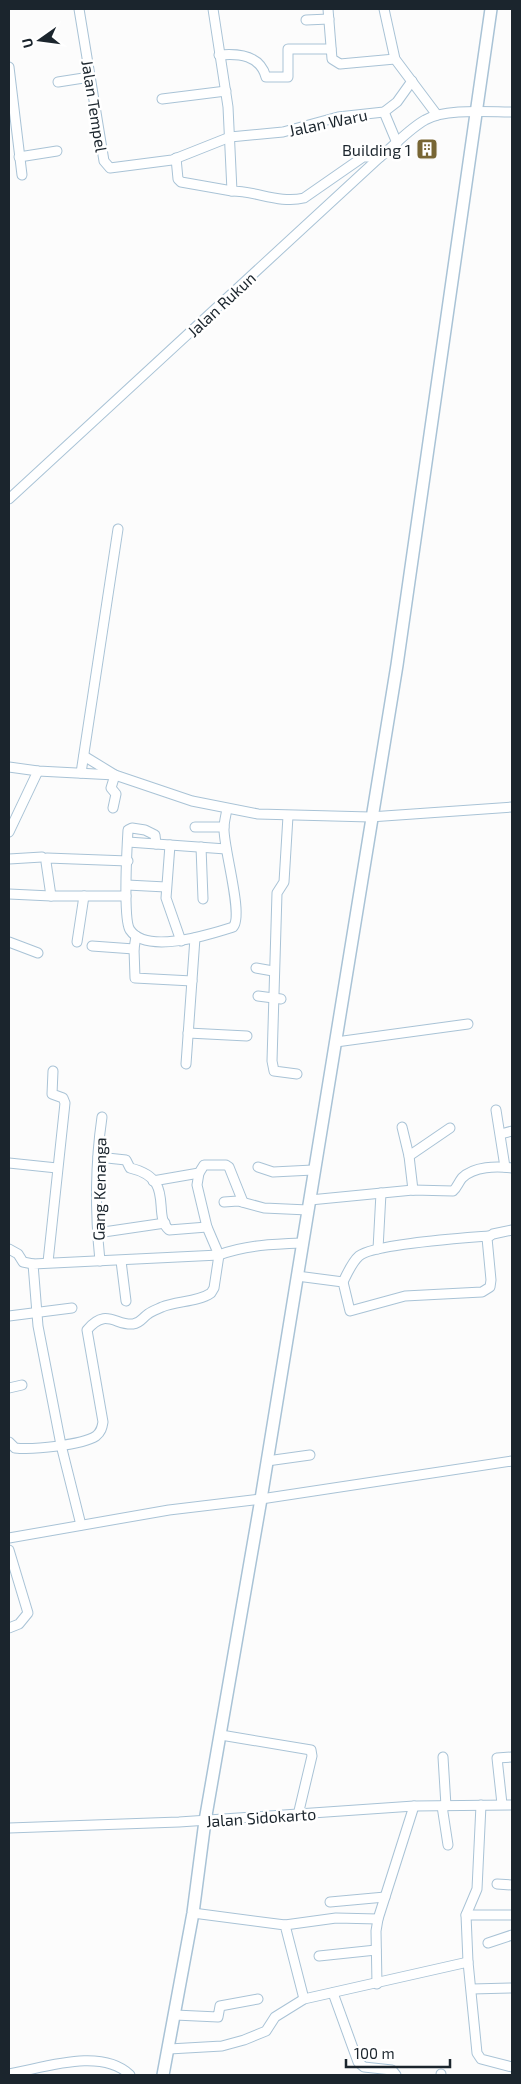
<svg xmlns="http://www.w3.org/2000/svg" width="521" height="2084" font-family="'Exo 2',sans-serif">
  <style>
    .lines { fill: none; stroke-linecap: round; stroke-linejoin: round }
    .minor-casing { stroke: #a9c3d6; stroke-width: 11 }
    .major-casing { stroke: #a9c3d6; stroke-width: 14 }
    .minor { stroke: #fff; stroke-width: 9 }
    .major { stroke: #fff; stroke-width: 11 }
    .labels { text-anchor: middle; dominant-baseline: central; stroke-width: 5; stroke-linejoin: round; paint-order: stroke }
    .street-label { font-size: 16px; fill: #1b252d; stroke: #fff }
    .poi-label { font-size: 16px; fill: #1b252d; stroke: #fff; text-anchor: end }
  </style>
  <rect width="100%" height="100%" fill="#fcfcfc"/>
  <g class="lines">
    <g class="minor-casing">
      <g id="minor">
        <path d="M79 9 104 161 110 168 172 160 230 137 283 132 338 117 384 112 397 102 412 81"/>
        <path d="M213 9 228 107 232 191C256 191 280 204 304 198L363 157H380"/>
        <path d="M328 9 332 59 340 64 395 59"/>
        <path d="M384 9 395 59 437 115"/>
        <path d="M306 20 329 19"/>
        <path d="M219 55C239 53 260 55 266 77H288V49H331"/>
        <path d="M9 67 22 175"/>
        <path d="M58 82 90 77"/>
        <path d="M162 99 226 91"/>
        <path d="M384 112 397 143"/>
        <path d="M19 157 57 151"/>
        <path d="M176 158 178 179 181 182 232 191"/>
        <path d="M9 499 380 157C395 145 409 129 425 120 445 108 489 112 512 112"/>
        <path d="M84 756 115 775 111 788 116 794 113 808"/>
        <path d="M9 767 38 771 115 775 192 801 258 814 370 817 512 807"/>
        <path d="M81 773 118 529"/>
        <path d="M288 816 284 882 277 893 272 1061 274 1071 297 1074"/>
        <path d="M195 827H224"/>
        <path d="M9 832 38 771"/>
        <path d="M128 842 226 849"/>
        <path d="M156 844 155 835 145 830 132 828 128 830C127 847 123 920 130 930 147 955 211 934 233 927 244 916 223 847 224 828 224 822 226 815 227 809"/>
        <path d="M170 845 166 898 181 941"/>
        <path d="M201 847 203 899"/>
        <path d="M9 859 42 857"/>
        <path d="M127 885 166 887"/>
        <path d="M9 894 51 896H126"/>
        <path d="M51 896 46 862 47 858 128 861"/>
        <path d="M136 936 134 949 135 978 192 981"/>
        <path d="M9 942 38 953"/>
        <path d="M77 942 84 896"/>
        <path d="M92 946 134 949"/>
        <path d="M256 968 273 971"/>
        <path d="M258 996 281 999"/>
        <path d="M188 1033 247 1036"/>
        <path d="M336 1042 468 1024"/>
        <path d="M186 1064 195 938"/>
        <path d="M496 1110 505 1167"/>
        <path d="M402 1127 409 1156 413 1190"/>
        <path d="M501 1134 512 1131"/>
        <path d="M409 1156 450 1128"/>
        <path d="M98 1157 126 1160 130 1168C177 1179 151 1214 169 1230L207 1227"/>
        <path d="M9 1163 57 1168"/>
        <path d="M258 1167 273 1172 313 1170"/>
        <path d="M153 1181 199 1173 204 1165H226L229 1167 243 1202"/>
        <path d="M310 1200 413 1190 453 1191C457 1188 458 1183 462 1178 474 1166 497 1166 512 1168"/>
        <path d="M224 1202 238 1201 264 1208 308 1210"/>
        <path d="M97 1233 165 1223"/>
        <path d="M9 1249 18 1254 23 1262 33 1264"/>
        <path d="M378 1249 381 1193"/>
        <path d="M100 1261C95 1213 95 1165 102 1117"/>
        <path d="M121 1261 126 1301"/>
        <path d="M48 1262 65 1103 63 1098 52 1094 53 1071"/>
        <path d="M297 1276 343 1282 350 1311 405 1296 482 1292 490 1287 491 1280 487 1238 493 1234 512 1230"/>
        <path d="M343 1282C347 1274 352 1262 359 1256 373 1244 465 1238 488 1236"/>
        <path d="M9 1316 72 1308"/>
        <path d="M9 1388 22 1385"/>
        <path d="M9 1442 15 1448C33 1450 82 1445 96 1436 101 1432 102 1428 103 1422L87 1330C106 1307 116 1326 133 1324 141 1323 142 1318 148 1314 152 1311 158 1309 162 1307 177 1301 198 1302 211 1293L214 1288 219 1255 207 1227 197 1185 199 1173"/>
        <path d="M267 1461 310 1455"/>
        <path d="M81 1525 61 1445 38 1326 33 1264 219 1255C246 1245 274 1244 302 1243"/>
        <path d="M9 1538 169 1510 261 1499 512 1461"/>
        <path d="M9 1550 28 1613 19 1624 9 1628"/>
        <path d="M221 1735 311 1750 312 1756 298 1815"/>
        <path d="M443 1757 446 1806"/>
        <path d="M502 1804 497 1758 512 1757"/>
        <path d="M481 1805 477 1889 466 1915 468 1962 477 2053 481 2059 512 2067"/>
        <path d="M442 1806 448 1845"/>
        <path d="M9 1828 179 1822 414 1806 512 1805"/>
        <path d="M497 1884 512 1885"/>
        <path d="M330 1902 385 1897"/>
        <path d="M193 1913 285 1925 304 1999"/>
        <path d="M466 1915H512"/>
        <path d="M285 1925 336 1918 378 1919"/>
        <path d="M488 1943 512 1935"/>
        <path d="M319 1956 376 1950"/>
        <path d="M377 1984 376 1931 378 1919 414 1806"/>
        <path d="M472 1989 512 1988"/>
        <path d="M333 1993 358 2062 364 2067 392 2070 396 2075"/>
        <path d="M175 2015 218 2017 220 2006 258 1999"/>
        <path d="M169 2049 222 2046 244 2040 266 2031 275 2017 304 1999 468 1962"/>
        <path d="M9 2074C44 2068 101 2047 130 2075"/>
        <path d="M441 2075V2074"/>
      </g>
    </g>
    <g class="major-casing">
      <path id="major" d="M163 2075 193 1913 205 1821 261 1499 397 665 491 9"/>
    </g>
    <use href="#minor" class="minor"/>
    <use href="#major" class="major"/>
  </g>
  <defs>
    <g id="building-square" transform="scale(1.125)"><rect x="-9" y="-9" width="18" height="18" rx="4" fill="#786634" stroke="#fff"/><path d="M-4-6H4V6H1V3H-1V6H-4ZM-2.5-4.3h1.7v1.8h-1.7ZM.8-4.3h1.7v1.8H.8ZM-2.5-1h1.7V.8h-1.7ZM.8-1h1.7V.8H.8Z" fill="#fff"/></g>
  </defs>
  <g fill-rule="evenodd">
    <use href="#building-square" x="427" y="149"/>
  </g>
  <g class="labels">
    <g class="street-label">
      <text transform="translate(95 106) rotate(81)">Jalan Tempel</text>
      <text transform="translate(328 122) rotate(-12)">Jalan Waru</text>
      <text transform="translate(221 304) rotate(-43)">Jalan Rukun</text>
      <text transform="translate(99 1189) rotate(-89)">Gang Kenanga</text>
      <text transform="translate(261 1817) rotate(-4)">Jalan Sidokarto</text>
    </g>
    <g class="poi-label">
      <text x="411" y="149">Building 1</text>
    </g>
  </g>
  <rect width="521" height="2084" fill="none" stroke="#1b252d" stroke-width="20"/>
  <g transform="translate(40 40) rotate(256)" stroke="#ffffff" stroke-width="4" paint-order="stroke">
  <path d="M0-4L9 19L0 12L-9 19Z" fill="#1b252d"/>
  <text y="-8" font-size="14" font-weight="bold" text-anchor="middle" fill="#1b252d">U</text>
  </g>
  <path d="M346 2059v8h104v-8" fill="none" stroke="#1b252d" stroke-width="2.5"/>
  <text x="354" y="2059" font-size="15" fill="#1b252d" stroke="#ffffff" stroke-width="4" paint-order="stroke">100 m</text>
</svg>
